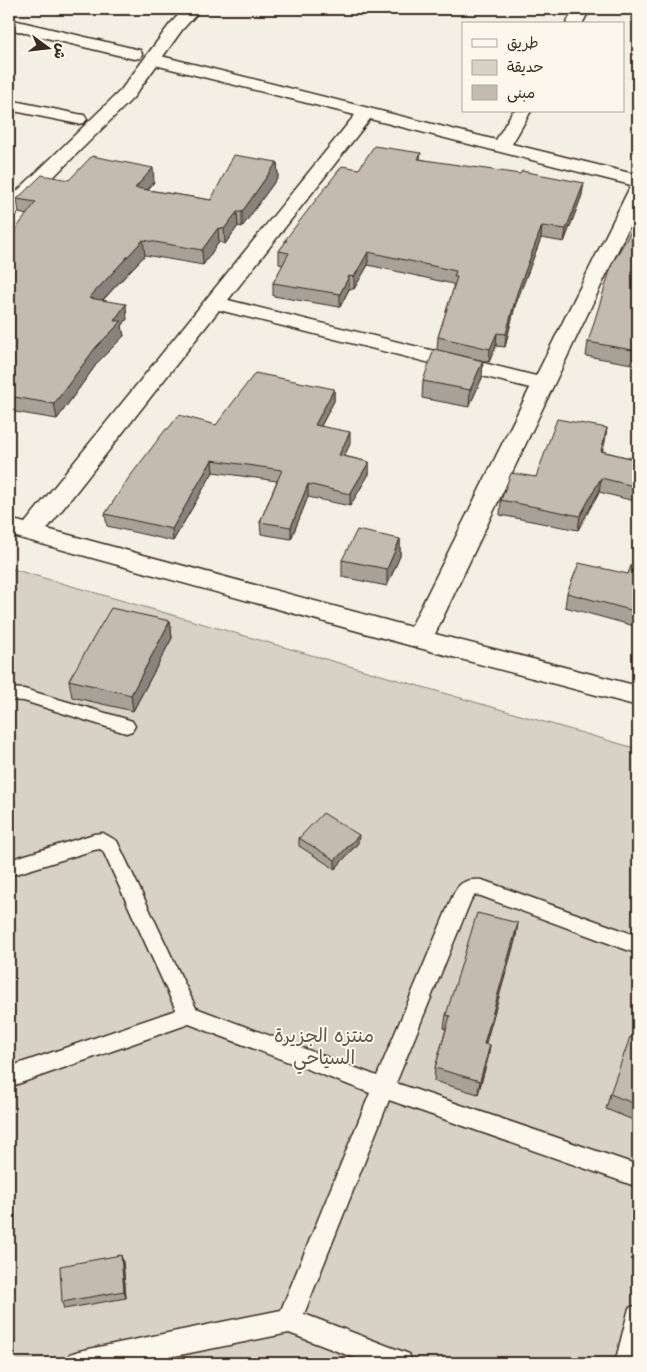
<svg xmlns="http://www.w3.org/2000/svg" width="647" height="1372" font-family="'Comic Neue','Playpen Sans Arabic',sans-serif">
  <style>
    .green { fill: #d8d1c6; stroke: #8a7e72 }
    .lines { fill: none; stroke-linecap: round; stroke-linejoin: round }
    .service-casing { stroke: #3b2a1e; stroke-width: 3 }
    .minor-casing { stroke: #3b2a1e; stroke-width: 3 }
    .tertiary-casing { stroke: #3b2a1e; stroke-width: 3 }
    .service { fill: #fbf7ec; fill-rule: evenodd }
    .minor { fill: #fbf7ec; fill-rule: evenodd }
    .tertiary { fill: #fbf7ec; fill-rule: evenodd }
    .wall { fill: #a8a197; stroke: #3b2a1e }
    .shaded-wall { fill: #88837b; stroke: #3b2a1e }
    .building { fill: #c3bbb0; stroke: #3b2a1e }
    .labels { text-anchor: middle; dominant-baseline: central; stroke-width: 4; stroke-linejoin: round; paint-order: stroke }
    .near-park-label { font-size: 19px; fill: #625448; stroke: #fbf7ec }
  </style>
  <rect width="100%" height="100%" fill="#f3efe4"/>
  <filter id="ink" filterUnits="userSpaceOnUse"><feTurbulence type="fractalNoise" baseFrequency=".02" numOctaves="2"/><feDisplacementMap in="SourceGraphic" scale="10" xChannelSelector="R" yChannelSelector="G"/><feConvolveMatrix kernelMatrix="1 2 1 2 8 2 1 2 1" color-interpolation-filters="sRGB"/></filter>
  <g filter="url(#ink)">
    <path class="green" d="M9 568 638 749V1346L634 1363H9Z"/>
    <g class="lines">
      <g class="service-casing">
        <g id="service">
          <path d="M9 688 24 689 126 719 132 721 135 726 132 731 126 733 24 701 9 700Z"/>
          <path d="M103 833 117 841 196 1008 377 1076 453 895C460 881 467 879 482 880L638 936V954L481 896 475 895 471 900 396 1083 638 1165V1187L389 1100 304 1314 409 1354 412 1363H368L289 1333 140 1363H67L70 1354 79 1351 281 1310 370 1093 189 1024 9 1087V1067L176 1010 103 851 100 849 94 850 9 876V860L94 834Z"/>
          <path d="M638 1305V1363H615L629 1308Z"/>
        </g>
      </g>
      <g class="minor-casing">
        <g id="minor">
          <path d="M574 9H590L582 24H566Z"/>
          <path d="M9 19 140 50 142 54 140 58 134 59 9 29Z"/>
          <path d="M153 54 496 140 513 111H531L512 144 638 175V208L435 634 638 686V706L419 648 9 535V519L25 523 355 115 147 63 145 59 147 55ZM370 119 631 185 536 376 228 300ZM219 310 530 388 411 627 47 529Z"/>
          <path d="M9 100 78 114 84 115 87 119 84 123 78 124 9 110Z"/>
        </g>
      </g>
      <g class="tertiary-casing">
        <path id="tertiary" d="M184 9H201L182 30 133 98 16 214 9 216V199L121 90 170 24Z"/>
      </g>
      <use href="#service" class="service"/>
      <use href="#minor" class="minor"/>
      <use href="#tertiary" class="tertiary"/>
    </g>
    <g class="wall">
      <path d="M421 153 420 159 582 195 564 242 541 238 515 306 505 347 496 346 489 362 437 350 438 337 453 290V284L368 265 354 289H349L340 307 273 296V283L283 265 279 264V251L285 243V240L359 169Z"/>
      <path d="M277 162 278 177 242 227 238 226 225 244 219 242 203 265 145 255 103 300 127 319 122 326 124 336 98 362 57 419 9 411V238L27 215 19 213 17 199 69 180 154 182 148 190 211 200Z"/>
      <path d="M638 233V365L586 356 588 342Z"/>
      <path d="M482 378 469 407 422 398 423 381Z"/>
      <path d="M334 389V401L321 426 350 444 344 456 369 462V474L350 506 308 497 291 539 261 534 260 522 277 481 213 472 173 541 107 526 105 514 168 429 216 425Z"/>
      <path d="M607 428 602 451 638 460V502L599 492 578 530 500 515 501 500Z"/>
      <path d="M400 539V556L387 586 342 577V560Z"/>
      <path d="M638 548V627L565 607 567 593 628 574Z"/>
      <path d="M170 621 172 638 133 711 72 697 69 680Z"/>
      <path d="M299 838 358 843 335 869 299 846Z"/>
      <path d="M516 937 485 1044 490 1045 488 1058 478 1094 434 1081 435 1068 446 1029 444 1028 446 1015Z"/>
      <path d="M638 1040V1122L606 1109 610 1094Z"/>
      <path d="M123 1262 126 1298 64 1309 62 1302Z"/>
    </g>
    <g class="shaded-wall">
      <path d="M15 108 16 116 9 124V114Z"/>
      <path d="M277 162 278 177 242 227V212Z"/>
      <path d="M153 168 154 182 137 202 135 188Z"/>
      <path d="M584 183 582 195 564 242 566 229Z"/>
      <path d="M237 212 238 226 225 244 224 229Z"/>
      <path d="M542 226 541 238 515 306 505 347 506 334 517 293Z"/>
      <path d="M218 228 219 242 203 265 202 250Z"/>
      <path d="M143 240 145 255 91 312 89 298Z"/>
      <path d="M368 252V265L354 289V277Z"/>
      <path d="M349 276V289L340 307V294Z"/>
      <path d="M126 304 127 319 122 326 124 336 98 362 57 419 54 404 96 347Z"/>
      <path d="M497 333 496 346 489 362 490 349Z"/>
      <path d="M483 361 482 378 469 407 470 390Z"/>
      <path d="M334 389V401L315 437V425Z"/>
      <path d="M607 428 605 442 599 465 601 451Z"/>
      <path d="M350 432V444L339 467V455Z"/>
      <path d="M212 460 213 472 173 541 172 529Z"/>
      <path d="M369 462V474L350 506V494Z"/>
      <path d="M601 478 599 492 578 530 580 516Z"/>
      <path d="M308 484V497L291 539V527Z"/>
      <path d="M400 539V556L387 586V569Z"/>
      <path d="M170 621 172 638 133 711 131 695Z"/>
      <path d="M359 835 358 843 335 869V860Z"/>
      <path d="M518 923 516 937 482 1057 484 1044Z"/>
      <path d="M490 1045 488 1058 478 1094 480 1081Z"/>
      <path d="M121 1255 123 1262 126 1298 124 1291Z"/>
    </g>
    <g class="building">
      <path d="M9 107 15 108 9 114Z"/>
      <path d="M374 146 421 153 418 159 520 174 522 171 584 183 566 229 542 226 517 293 506 334 497 333 490 349 438 337 457 277H454L456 271 368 252 354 277 349 276 340 294 273 283 289 253 279 251 287 240H285L342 166 359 169Z"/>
      <path d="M234 155 277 162 242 212H237L224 229 218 228 202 250 143 240 89 298 126 304 114 321H122L96 347 54 404 9 396V238L36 202 17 199 42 175 69 180 92 156 153 168 135 188 211 200Z"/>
      <path d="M631 231 638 233V351L588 342 612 264Z"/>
      <path d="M434 349 483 361 470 390 423 381Z"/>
      <path d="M255 373 334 389 315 425 350 432 339 455 369 462 350 494 308 484 291 527 260 522 282 470 212 460 172 529 105 514 128 479 166 429H168L179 415 216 425Z"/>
      <path d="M557 419 607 428 601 451 638 460V487L601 478 580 516 501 500 511 473 536 477Z"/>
      <path d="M357 530 400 539 387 569 342 560Z"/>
      <path d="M638 548V612L567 593 579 563 628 574Z"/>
      <path d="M111 608 170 621 131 695 69 680Z"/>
      <path d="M323 813 359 835 335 860 299 838Z"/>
      <path d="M477 913 518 923 484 1044 490 1045 480 1081 435 1068 450 1016 446 1015Z"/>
      <path d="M630 1037 638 1040V1105L610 1094Z"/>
      <path d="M121 1255 124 1291 62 1302 60 1266Z"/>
    </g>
  </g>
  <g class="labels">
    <g class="near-park-label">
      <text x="324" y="1036">منتزه الجزيرة<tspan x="324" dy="22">السياحي</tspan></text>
    </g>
  </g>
  <rect width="647" height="1372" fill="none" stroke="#fbf7ec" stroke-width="30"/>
  <rect x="15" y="15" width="617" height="1342" fill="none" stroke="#3b2a1e" stroke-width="2" filter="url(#ink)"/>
  <rect x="462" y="22" width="162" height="90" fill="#fbf7ec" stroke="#aea59a"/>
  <rect x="472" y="39" width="25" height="8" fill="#fbf7ec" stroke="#aea59a"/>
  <text x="507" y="48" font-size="15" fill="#3b2a1e">طريق</text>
  <rect x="472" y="60" width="25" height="15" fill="#d8d1c6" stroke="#aea59a"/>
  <text x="507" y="72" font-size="15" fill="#3b2a1e">حديقة</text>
  <rect x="472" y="85" width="25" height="15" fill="#c3bbb0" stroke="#aea59a"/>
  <text x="507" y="98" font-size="15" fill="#3b2a1e">مبنى</text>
  <g transform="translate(48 48) rotate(105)" stroke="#fbf7ec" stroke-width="4" paint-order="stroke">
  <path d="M0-4L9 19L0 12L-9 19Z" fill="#3b2a1e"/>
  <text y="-8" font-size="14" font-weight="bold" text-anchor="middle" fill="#3b2a1e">ش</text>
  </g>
</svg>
